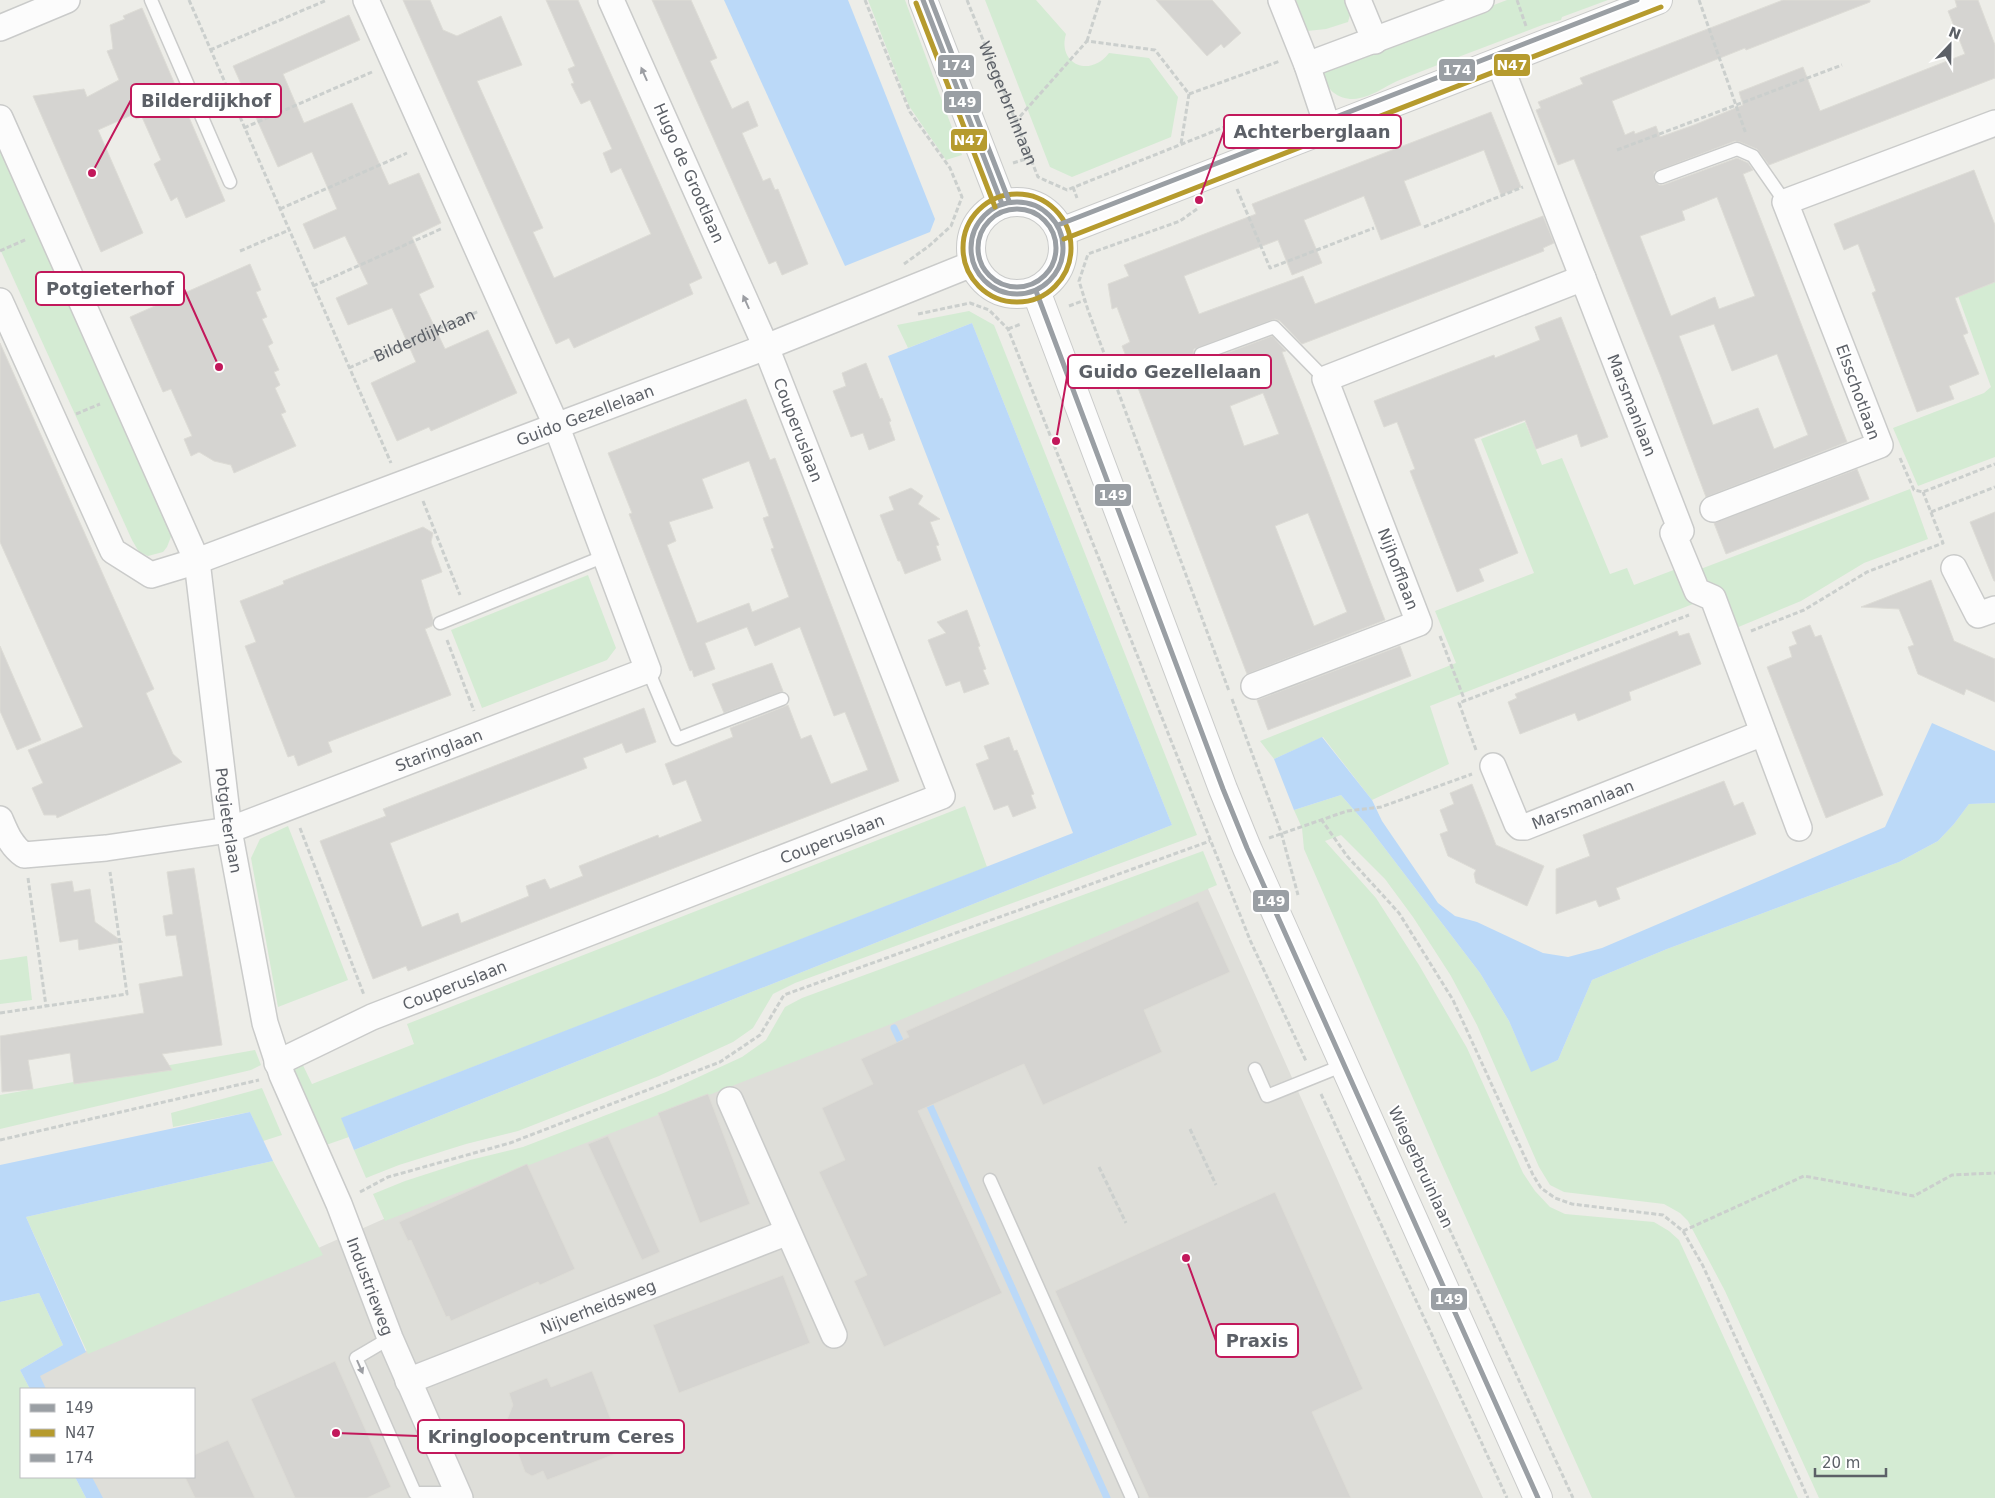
<svg xmlns="http://www.w3.org/2000/svg" width="1995" height="1498" font-family="'DejaVu Sans',sans-serif">
  <style>
    .industrial { fill: #deded9 }
    .green { fill: #d4ebd3 }
    .water { fill: #bbd9f8 }
    .lines { fill: none; stroke-linecap: round; stroke-linejoin: round }
    .stream { stroke: #bbd9f8; stroke-width: 7 }
    .building { fill: #d5d4d1; stroke: #dddcd6; fill-rule: evenodd }
    .service-casing { stroke: #cacbca; stroke-width: 15 }
    .minor-casing { stroke: #cacbca; stroke-width: 28 }
    .tertiary-casing { stroke: #cacbca; stroke-width: 30 }
    .path { stroke: #cbcfcd; stroke-width: 3; stroke-dasharray: 5 2.5; stroke-linecap: butt }
    .service { stroke: #fcfcfc; stroke-width: 12 }
    .minor { stroke: #fcfcfc; stroke-width: 25 }
    .tertiary { stroke: #fcfcfc; stroke-width: 28 }
    .bus-1-casing { stroke: #fff; stroke-width: 9 }
    .bus-2-casing { stroke: #fff; stroke-width: 9 }
    .bus-3-casing { stroke: #fff; stroke-width: 9 }
    .bus-1 { stroke: #9a9fa4; stroke-width: 5 }
    .bus-2 { stroke: #b69b2e; stroke-width: 5 }
    .bus-3 { stroke: #9a9fa4; stroke-width: 5 }
    .oneway { fill: #9c9ea3 }
    .labels { text-anchor: middle; dominant-baseline: central; stroke-width: 4; stroke-linejoin: round; paint-order: stroke }
    .street-label { font-size: 16px; fill: #5c6067; stroke: #fff }
    .leader { fill: none; stroke: #c2185b; stroke-width: 2 }
    .callout-dot { fill: #c2185b; stroke: #fff; stroke-width: 2 }
    .callout { fill: #fff; stroke: #c2185b; stroke-width: 2 }
    .callout-label { font-size: 18px; text-anchor: middle; font-weight: bold; fill: #5c6067 }
    .line-badge { stroke: #fff; stroke-width: 2 }
    .badge-label { font-size: 14px; text-anchor: middle; font-weight: bold; fill: #fff }
  </style>
  <rect width="100%" height="100%" fill="#edede8"/>
  <path class="industrial" d="M1204 880 1375 1264 1483 1498H102L91 1477H194V1389H45L38 1376 65 1360 386 1218Z"/>
  <g class="green">
    <path d="M868 0H905L962 155 946 160 909 106Z"/>
    <path d="M985 0H1036L1066 34C1057 63 1089 79 1109 53L1149 58 1178 97 1171 137 1072 177 1050 167Z"/>
    <path d="M1296 0H1345L1350 15 1348 22 1326 29 1307 31Z"/>
    <path d="M1507 0H1608L1562 17 1561 20 1545 24C1498 42 1450 60 1402 79 1386 85 1372 98 1353 99 1337 99 1327 89 1322 76L1324 72 1404 39Z"/>
    <path d="M0 150 172 534 167 547 163 552 148 556 139 552 132 540 0 249Z"/>
    <path d="M1948 268 1995 279V457L1918 486 1893 428 1984 393 1991 387Z"/>
    <path d="M969 311 994 325 1197 835 795 983 773 994 753 1028 733 1042 659 1076 518 1131 466 1144 399 1165 366 1178 354 1150 1172 825 972 323 908 348 897 325Z"/>
    <path d="M1525 422 1542 465 1562 458 1610 574 1627 568 1634 585 1679 568 1693 604 1430 706 1449 764 1372 800 1323 737 1274 759 1260 741 1456 663 1435 611 1534 573 1481 439Z"/>
    <path d="M1910 489 1928 539 1864 563 1801 601 1736 628 1703 582 1698 570Z"/>
    <path d="M588 575 616 648 607 660 482 708 451 630Z"/>
    <path d="M1341 795 1367 825 1480 973 1509 1021 1531 1071 1558 1060 1592 980 1667 949 1899 862 1938 841 1954 824 1969 804 1995 803V1498H1819L1725 1291 1688 1221 1680 1213 1664 1204 1564 1192 1550 1185 1539 1167 1477 1025 1451 976 1413 917 1385 879 1341 835 1325 841 1376 898 1419 965 1467 1048 1523 1173 1535 1191 1550 1207 1565 1214 1654 1222 1669 1231 1679 1240 1798 1498H1592L1440 1160 1304 849 1302 828 1294 810Z"/>
    <path d="M965 806 987 867 342 1118 349 1137 326 1145 292 1068 299 1057 312 1084 414 1044 407 1024Z"/>
    <path d="M288 826 348 980 278 1007 251 858 260 839Z"/>
    <path d="M1203 851 1217 885 886 1026 385 1221 373 1194 405 1181 470 1160 523 1147 666 1092 742 1057 766 1040 785 1007 802 998Z"/>
    <path d="M27 956 32 1000 0 1004V960Z"/>
    <path d="M255 1050 261 1065 251 1070 0 1129V1095Z"/>
    <path d="M262 1088 282 1135 263 1141 250 1112 173 1127 171 1113Z"/>
    <path d="M273 1161 323 1255 88 1354 26 1217Z"/>
    <path d="M39 1293 63 1345 20 1370 30 1389H21V1477H75L86 1498H0V1302Z"/>
  </g>
  <g class="water">
    <path d="M724 0H848L935 219 930 232 845 266Z"/>
    <path d="M972 323 1172 825 354 1150 341 1118 1073 833 888 356Z"/>
    <path d="M1932 723 1995 751V803L1969 804 1954 824 1938 841 1899 862 1667 949 1592 980 1558 1060 1531 1072 1509 1021 1480 973 1367 825 1341 795 1294 810 1274 759 1322 737 1372 800 1382 821 1438 903 1455 916 1477 922 1543 953 1568 957 1602 948 1885 827Z"/>
    <path d="M250 1112 273 1161 26 1217 86 1352 40 1376 46 1389H30L20 1370 63 1345 39 1293 0 1302V1165Z"/>
    <path d="M75 1477H92L103 1498H86Z"/>
  </g>
  <g class="lines">
    <g class="stream">
      <path d="M894 1028 904 1049"/>
      <path d="M926 1097 1107 1498"/>
    </g>
  </g>
  <g class="building">
    <path d="M403 0H430L443 30 457 36 501 16 522 65 477 81 543 228 533 232 554 278 651 234 621 168 611 173 603 153 612 149 590 100 581 104 571 84 574 83 568 69 575 66 546 0H578L702 278 689 284 693 294 574 348 569 338 556 344Z"/>
    <path d="M652 0H691L717 58 710 61 732 109 748 101 758 126 742 133 763 181 770 178 775 190 778 189 808 264 782 275 776 261 769 264Z"/>
    <path d="M1156 0H1212L1241 33 1224 48 1221 44 1207 56Z"/>
    <path d="M1783 0H1870V2L1746 50 1745 48 1612 101 1625 135 1634 131 1635 134 1656 126 1660 137 1694 125 1743 105 1739 92 1803 67 1820 111 1965 54 1948 11 1957 7 1955 0H1978L1995 45V78L1769 165 1757 149 1740 142 1735 141 1654 172V180L1659 185H1663L1737 158 1748 163 1753 170 1743 174 1847 442 1706 497 1661 377 1574 159 1558 165 1536 110 1541 108 1538 102 1583 84 1580 78ZM1717 197 1755 296 1719 309 1715 297 1671 316 1640 236 1685 220 1682 211ZM1714 324 1732 371 1777 354 1808 435 1774 449 1758 408 1713 425 1679 336Z"/>
    <path d="M142 8 225 201 186 218 177 197 171 201 154 164 161 160 142 117 136 119 134 114 98 130 143 233 101 252 33 96 84 89 87 97 119 80 107 51 113 49 110 25 125 19 123 16Z"/>
    <path d="M349 15 360 40 283 74 304 123 352 103 389 185 419 173 441 223 412 237 434 287 419 294 445 349 488 330 517 393 431 431 429 427 397 441 371 383 416 362 392 308 348 325 336 298 368 284 345 236 314 249 303 224 337 209 312 152 278 167 233 66Z"/>
    <path d="M1491 112 1521 187 1501 195 1484 150 1404 181 1421 225 1381 240 1364 196 1304 220 1322 263 1292 275 1278 240 1184 276 1199 314 1303 276 1315 304 1543 216 1554 243 1543 248 1544 251 1302 344 1280 321 1275 319 1194 349 1193 353 1195 360 1203 362 1272 336 1286 351 1282 352 1385 620 1247 674 1122 346 1130 342 1117 307 1112 309 1108 284 1129 276 1124 265 1256 214 1252 204ZM1263 393 1279 434 1244 446 1230 406ZM1308 513 1347 612 1314 626 1275 526Z"/>
    <path d="M1974 170 1995 225V282L1955 298 1968 333 1963 335 1979 374 1949 386 1954 399 1917 412 1872 293 1876 291 1858 244 1844 250 1834 224Z"/>
    <path d="M250 264 261 290 256 292 267 317 262 319 273 343 268 346 279 370 274 372 280 385 275 388 286 412 281 414 296 446 234 473 231 465 214 461 199 452 191 456 184 439 192 436 171 389 163 392 130 317Z"/>
    <path d="M1561 317 1608 437 1581 447 1577 434 1536 449 1525 420 1474 439 1518 553 1479 569 1484 581 1457 592 1410 471 1415 469 1397 422 1384 427 1374 401 1494 355 1495 358 1540 340 1535 327Z"/>
    <path d="M0 343 154 689 146 693 173 754 182 762 57 818 56 815H44L32 788 43 783 28 750 83 727 0 542Z"/>
    <path d="M866 363 880 399 882 398 891 421 889 422 895 440 869 450 863 433 851 437 833 391 846 386 842 373Z"/>
    <path d="M746 399 770 460 775 458 899 781 408 971 406 966 373 979 320 841 386 816 383 809 644 708 656 742 626 753 622 743 602 751 583 758 587 768 390 843 422 927 458 913 461 923 529 896 526 886 545 879 550 889 583 876 579 866 658 835 659 838 702 821 686 780 673 785 665 764 733 737 730 728 788 705 801 739 811 735 831 784 868 770 845 712 834 716 800 627 755 646 747 627 705 643 715 669 694 677 692 670 690 671 629 514 632 513 608 453ZM749 461 769 516 763 518 774 548 771 549 789 597 752 612 749 603 697 623 667 545 676 541 669 522 713 508 702 479Z"/>
    <path d="M1857 469 1869 499 1726 554 1714 523Z"/>
    <path d="M911 488 923 496 918 504 940 519 930 522 939 545 936 546 941 560 905 574 900 561H898L880 515 894 510 889 497Z"/>
    <path d="M1995 512V581H1994L1970 522Z"/>
    <path d="M423 527 433 533 431 542 442 572 421 580 433 620 432 626 425 629 451 695 328 742 332 752 298 766 294 755 288 757 245 646 256 642 240 601 284 584 283 581Z"/>
    <path d="M1931 580 1954 641 1995 659V702L1966 689 1964 695 1918 674 1908 647 1914 645 1899 609 1861 607Z"/>
    <path d="M967 610 980 646 978 647 986 669 983 670 989 684 964 693 960 681 946 686 928 640 946 633 937 622Z"/>
    <path d="M1810 625 1815 637 1821 635 1883 795 1826 818 1767 667 1792 657 1789 647 1797 644 1792 632Z"/>
    <path d="M1677 631 1679 636 1689 633 1701 664 1629 692 1631 700 1578 721 1575 713 1520 734 1508 702 1517 698 1515 694Z"/>
    <path d="M0 646 41 740 17 750 0 711Z"/>
    <path d="M1400 646 1411 676 1268 730 1257 700Z"/>
    <path d="M772 663 783 691 724 713 712 684Z"/>
    <path d="M1009 737 1014 751 1017 750 1034 794 1031 795 1036 808 1013 817 1008 805 994 810 976 764 989 759 984 746Z"/>
    <path d="M1724 781 1734 806 1743 802 1756 834 1616 888 1620 899 1599 907 1596 900 1556 914V869L1590 856 1583 835Z"/>
    <path d="M1472 784 1496 845 1544 866 1527 906 1476 883 1474 874 1476 870 1448 856 1440 834 1448 831 1440 810 1454 804 1450 793Z"/>
    <path d="M194 868 222 1045 162 1054 172 1070 74 1084 70 1053 28 1060 33 1089 2 1092 0 1036 144 1013 139 984 183 976 176 935 166 936 163 916 173 914 167 872Z"/>
    <path d="M72 881 74 892 90 889 95 922 123 942 79 950 78 939 60 942 51 884Z"/>
    <path d="M1198 901 1230 972 1144 1010 1162 1052 1043 1105 1024 1064 918 1111 1002 1293 884 1347 854 1281 867 1275 819 1172 845 1160 822 1108 873 1084 861 1059 909 1037 906 1031Z"/>
    <path d="M708 1094 750 1204 700 1223 658 1113Z"/>
    <path d="M608 1136 660 1252 642 1260 588 1144Z"/>
    <path d="M527 1164 575 1269 540 1285 538 1282 451 1321 449 1316 446 1317 411 1240 408 1241 399 1222Z"/>
    <path d="M1275 1192 1363 1389 1312 1412 1351 1498H1149L1055 1291Z"/>
    <path d="M783 1275 810 1343 679 1393 653 1325Z"/>
    <path d="M335 1361 391 1487 367 1498H295L251 1399Z"/>
    <path d="M592 1371 623 1451 547 1480 543 1471 532 1476 525 1472 506 1422 513 1405 509 1393 547 1378 551 1387Z"/>
    <path d="M228 1440 255 1498H195L185 1477H194V1455Z"/>
  </g>
  <g class="lines">
    <g class="service-casing">
      <g id="service">
        <path d="M151 0 230 182"/>
        <path d="M1661 177 1737 149 1753 156 1785 202"/>
        <path d="M1201 354 1274 327 1325 379"/>
        <path d="M440 623 605 556"/>
        <path d="M648 670 677 739 782 699"/>
        <path d="M1255 1069 1267 1096 1344 1065"/>
        <path d="M990 1180 1132 1498"/>
        <path d="M390 1338 356 1358 415 1493H458"/>
      </g>
    </g>
    <g class="minor-casing">
      <g id="minor">
        <path d="M1281 0 1307 65 1328 128"/>
        <path d="M1358 0 1375 41"/>
        <path d="M0 28 67 0"/>
        <path id="s3" d="M1499 62 1678 523 1681 531 1673 533 1697 591 1713 598 1799 828"/>
        <path d="M1307 65 1481 0"/>
        <path id="s4" d="M0 118 197 561 229 830 265 1023 282 1075 339 1204 390 1338 460 1498"/>
        <path id="s5" d="M0 301 113 551 151 575 197 561 766 347 972 264"/>
        <path d="M1713 509 1880 445 1785 202 1995 123"/>
        <path d="M1954 568 1978 615 1995 609"/>
        <path d="M1254 686 1419 623 1325 379 1583 278"/>
        <path id="s6" d="M1493 766 1517 824 1520 827H1525L1763 733"/>
        <path id="s7" d="M0 819C6 833 11 846 24 855L106 848 229 830 648 670 556 425 366 0"/>
        <path id="s8" d="M277 1063 372 1017 942 796 766 347 611 0"/>
        <path d="M730 1100 834 1335"/>
        <path id="s9" d="M408 1381 788 1232"/>
      </g>
    </g>
    <g class="tertiary-casing">
      <g id="tertiary">
        <path d="M923 0 1002 204"/>
        <circle cx="1017" cy="248" r="46"/>
        <path d="M1061 232 1658 0"/>
        <path d="M1036 291 1223 789 1247 848 1538 1498"/>
      </g>
    </g>
    <g class="path">
      <path d="M189 0 391 463"/>
      <path d="M865 0 910 112 950 168 962 197 951 226 929 246 904 264"/>
      <path id="s1" d="M967 0 1038 177 1067 190 1227 126H1260"/>
      <path d="M1517 0 1526 26"/>
      <path d="M1699 0 1746 134"/>
      <path d="M1087 41 1100 0"/>
      <path d="M210 50 327 0"/>
      <path d="M1189 94 1280 61"/>
      <path d="M1015 122 1087 41 1155 50 1189 94 1181 144"/>
      <path d="M244 128 372 72"/>
      <path d="M1617 150 1842 65"/>
      <path d="M1013 163 1029 158"/>
      <path d="M1073 187 1077 198"/>
      <path d="M1237 189 1270 268 1374 228"/>
      <path d="M280 209 407 153"/>
      <path d="M1197 209 1180 221 1088 254 1079 281 1088 310 1229 691"/>
      <path d="M1424 227 1523 187"/>
      <path d="M0 251 27 239"/>
      <path d="M240 251 289 230"/>
      <path d="M313 286 443 228"/>
      <path d="M1069 306 1085 300"/>
      <path d="M918 314 970 303 989 310 1008 329 1250 940 1306 1061"/>
      <path d="M1008 329 1021 324"/>
      <path id="s2" d="M349 368 479 311"/>
      <path d="M76 414 100 404"/>
      <path d="M1900 458 1914 490 1923 492 1995 464"/>
      <path d="M423 501 460 595"/>
      <path d="M1931 512 1995 487"/>
      <path d="M1751 631 1804 610 1867 572 1943 543 1923 492"/>
      <path d="M1440 636 1465 701"/>
      <path d="M447 640 474 711"/>
      <path d="M1232 699 1281 832 1298 895"/>
      <path d="M1476 750 1459 703 1689 615"/>
      <path d="M1321 819 1347 856 1399 913 1453 1000 1533 1175 1541 1188 1555 1198 1572 1204 1663 1215 1683 1231 1703 1266 1808 1498"/>
      <path d="M300 828 364 995"/>
      <path d="M1269 838 1347 811 1381 807 1472 774"/>
      <path d="M28 878 46 1006"/>
      <path d="M0 1013 127 994 110 872"/>
      <path d="M1321 1094 1507 1498"/>
      <path d="M1399 1119 1573 1498"/>
      <path d="M1190 1129 1216 1185"/>
      <path d="M0 1140 259 1080"/>
      <path d="M1099 1167 1126 1223"/>
      <path d="M360 1192 388 1177 510 1143 720 1062 760 1035 784 995 1210 841"/>
      <path d="M1683 1231 1804 1176 1914 1196 1952 1175 1995 1173"/>
    </g>
    <use href="#service" class="service"/>
    <use href="#minor" class="minor"/>
    <use href="#tertiary" class="tertiary"/>
    <g class="bus-1-casing">
      <g id="bus-1">
        <path d="M923 0 1002 204"/>
        <circle cx="1017" cy="248" r="46"/>
        <path d="M1036 291 1223 789 1247 848 1538 1498"/>
      </g>
    </g>
    <g class="bus-2-casing">
      <g id="bus-2">
        <path d="M916 3 995 207"/>
        <circle cx="1017" cy="248" r="54"/>
        <path d="M1064 239 1661 7"/>
      </g>
    </g>
    <g class="bus-3-casing">
      <g id="bus-3">
        <path d="M931 0 1009 201"/>
        <circle cx="1017" cy="248" r="39"/>
        <path d="M1058 225 1637 0"/>
      </g>
    </g>
    <use href="#bus-1" class="bus-1"/>
    <use href="#bus-2" class="bus-2"/>
    <use href="#bus-3" class="bus-3"/>
  </g>
  <defs><path id="oneway-solid" d="M-6-.8H1V-3.2L6.5 0L1 3.2V.8H-6Z" transform="scale(1.25)"/></defs>
  <g class="oneway">
    <use href="#oneway-solid" transform="translate(644 74) rotate(-114)"/>
    <use href="#oneway-solid" transform="translate(746 302) rotate(-114)"/>
    <use href="#oneway-solid" transform="translate(360 1367) rotate(66)"/>
  </g>
  <g class="labels">
    <g class="street-label">
      <text stroke="none"><textPath href="#s1" startOffset="111">Wiegerbruinlaan</textPath></text>
      <text transform="translate(689 173) rotate(66)">Hugo de Grootlaan</text>
      <text stroke="none"><textPath href="#s2" startOffset="82">Bilderdijklaan</textPath></text>
      <text transform="translate(1858 392) rotate(70)">Elsschotlaan</text>
      <text stroke="none"><textPath href="#s3" startOffset="368">Marsmanlaan</textPath></text>
      <text stroke="none"><textPath href="#s5" startOffset="782">Guido Gezellelaan</textPath></text>
      <text transform="translate(798 430) rotate(69)">Couperuslaan</text>
      <text transform="translate(1398 569) rotate(69)">Nijhofflaan</text>
      <text stroke="none"><textPath href="#s7" startOffset="475">Staringlaan</textPath></text>
      <text stroke="none"><textPath href="#s6" startOffset="134">Marsmanlaan</textPath></text>
      <text stroke="none"><textPath href="#s4" startOffset="746">Potgieterlaan</textPath></text>
      <text stroke="none"><textPath href="#s8" startOffset="599">Couperuslaan</textPath></text>
      <text stroke="none"><textPath href="#s8" startOffset="194">Couperuslaan</textPath></text>
      <text transform="translate(1421 1167) rotate(65)">Wiegerbruinlaan</text>
      <text stroke="none"><textPath href="#s4" startOffset="1236">Industrieweg</textPath></text>
      <text stroke="none"><textPath href="#s9" startOffset="204">Nijverheidsweg</textPath></text>
    </g>
  </g>
  <path class="leader" d="M92 173L131 100M1199 200L1224 131M219 367L184 289M1056 441L1068 371M1186 1258L1216 1341M336 1433L418 1436"/>
  <g class="callout-dot">
    <circle cx="92" cy="173" r="5"/>
    <circle cx="1199" cy="200" r="5"/>
    <circle cx="219" cy="367" r="5"/>
    <circle cx="1056" cy="441" r="5"/>
    <circle cx="1186" cy="1258" r="5"/>
    <circle cx="336" cy="1433" r="5"/>
  </g>
  <g class="callout">
    <rect x="131" y="84" width="150" height="33" rx="5"/>
    <rect x="1224" y="115" width="177" height="33" rx="5"/>
    <rect x="36" y="272" width="148" height="33" rx="5"/>
    <rect x="1068" y="355" width="203" height="33" rx="5"/>
    <rect x="1216" y="1324" width="82" height="33" rx="5"/>
    <rect x="418" y="1420" width="266" height="33" rx="5"/>
  </g>
  <g class="callout-label">
    <text x="206" y="107">Bilderdijkhof</text>
    <text x="1312" y="138">Achterberglaan</text>
    <text x="110" y="295">Potgieterhof</text>
    <text x="1170" y="378">Guido Gezellelaan</text>
    <text x="1257" y="1347">Praxis</text>
    <text x="551" y="1443">Kringloopcentrum Ceres</text>
  </g>
  <g class="line-badge">
    <rect x="1493" y="53" width="38" height="24" rx="5" fill="#b69b2e"/>
    <rect x="937" y="54" width="38" height="24" rx="5" fill="#9a9fa4"/>
    <rect x="1438" y="58" width="38" height="24" rx="5" fill="#9a9fa4"/>
    <rect x="943" y="90" width="39" height="24" rx="5" fill="#9a9fa4"/>
    <rect x="950" y="128" width="38" height="24" rx="5" fill="#b69b2e"/>
    <rect x="1094" y="483" width="38" height="24" rx="5" fill="#9a9fa4"/>
    <rect x="1252" y="889" width="38" height="24" rx="5" fill="#9a9fa4"/>
    <rect x="1430" y="1287" width="38" height="24" rx="5" fill="#9a9fa4"/>
  </g>
  <g class="badge-label">
    <text x="1512" y="70">N47</text>
    <text x="956" y="70">174</text>
    <text x="1457" y="75">174</text>
    <text x="962" y="107">149</text>
    <text x="969" y="145">N47</text>
    <text x="1113" y="500">149</text>
    <text x="1271" y="906">149</text>
    <text x="1449" y="1304">149</text>
  </g>
  <rect x="20" y="1388" width="175" height="90" fill="#ffffff" stroke="#bebfc2"/>
  <rect x="30" y="1404" width="25" height="8" fill="#9a9fa4" stroke="#bebfc2"/>
  <text x="65" y="1413" font-size="15" fill="#5c6067">149</text>
  <rect x="30" y="1429" width="25" height="8" fill="#b69b2e" stroke="#bebfc2"/>
  <text x="65" y="1438" font-size="15" fill="#5c6067">N47</text>
  <rect x="30" y="1454" width="25" height="8" fill="#9a9fa4" stroke="#bebfc2"/>
  <text x="65" y="1463" font-size="15" fill="#5c6067">174</text>
  <g transform="translate(1950 45) rotate(22)" stroke="#ffffff" stroke-width="4" paint-order="stroke">
  <path d="M0-4L9 19L0 12L-9 19Z" fill="#5c6067"/>
  <text y="-8" font-size="14" font-weight="bold" text-anchor="middle" fill="#5c6067">N</text>
  </g>
  <path d="M1815 1468v8h71v-8" fill="none" stroke="#5c6067" stroke-width="2.5"/>
  <text x="1822" y="1468" font-size="15" fill="#5c6067" stroke="#ffffff" stroke-width="4" paint-order="stroke">20 m</text>
</svg>
